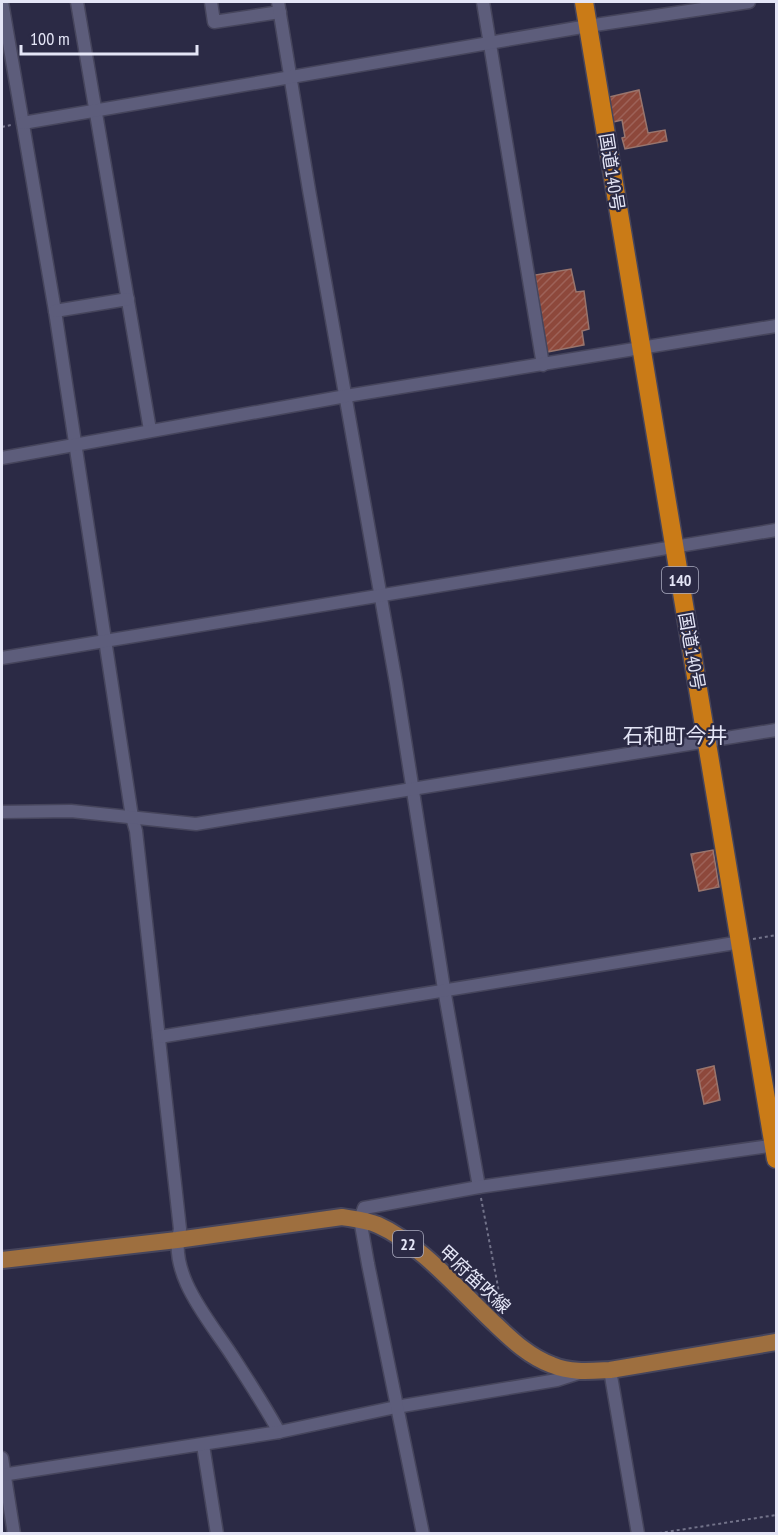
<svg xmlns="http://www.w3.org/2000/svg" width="778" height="1535" font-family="'PT Sans Narrow','Noto Sans JP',sans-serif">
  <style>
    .building { fill: url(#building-hatch); stroke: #99756d; stroke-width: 1.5 }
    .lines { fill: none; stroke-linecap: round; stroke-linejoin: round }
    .minor-casing { stroke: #46455c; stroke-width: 15 }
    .major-casing { stroke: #46455c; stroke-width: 20 }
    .highway-casing { stroke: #46455c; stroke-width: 21 }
    .path { stroke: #727289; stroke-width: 2; stroke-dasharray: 3 3; stroke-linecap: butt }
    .minor { stroke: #5d5d7b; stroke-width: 12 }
    .major { stroke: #9e6f3f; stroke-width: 16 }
    .highway { stroke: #ca7b17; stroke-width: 18 }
    .labels { text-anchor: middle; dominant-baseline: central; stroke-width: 4.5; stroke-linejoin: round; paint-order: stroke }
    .shield { fill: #2b2a45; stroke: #acadc1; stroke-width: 1.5 }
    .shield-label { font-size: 16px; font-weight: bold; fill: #e4e5f6 }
    .street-label { font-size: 18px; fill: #e4e5f6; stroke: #2b2a45 }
    .quarter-label { font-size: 21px; fill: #e4e5f6; stroke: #2b2a45 }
  </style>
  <defs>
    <pattern id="building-hatch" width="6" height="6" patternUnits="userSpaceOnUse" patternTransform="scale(1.5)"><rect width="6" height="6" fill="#8d483b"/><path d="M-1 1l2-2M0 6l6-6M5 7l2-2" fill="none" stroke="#9d6258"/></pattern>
  </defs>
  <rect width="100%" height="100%" fill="#2b2a45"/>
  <g class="building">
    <path d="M639 90 648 133 665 130 667 141 625 149 622 138 625 137 622 120 613 122 609 97Z"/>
    <path d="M571 269 576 292 584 291 589 329 582 331 584 345 547 352 535 275Z"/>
    <path d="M713 850 719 887 699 891 691 854Z"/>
    <path d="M714 1066 720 1100 704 1104 697 1070Z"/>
  </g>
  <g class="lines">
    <g class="minor-casing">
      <g id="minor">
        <path d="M2 2 55 311 132 817 136 831 180 1229C167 1274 210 1321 233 1357 249 1382 265 1406 279 1432"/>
        <path d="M77 2 150 430"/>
        <path d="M211 2 214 22 280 12"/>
        <path d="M278 2 309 190 396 683 444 989 479 1187"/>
        <path d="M483 2 543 365"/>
        <path d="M23 123 588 26 749 2"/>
        <path d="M55 311 128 299"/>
        <path d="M2 458 346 396 776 326"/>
        <path d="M2 658 776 530"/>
        <path d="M2 812 71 811 196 824 776 730"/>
        <path d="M159 1037 741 942"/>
        <path d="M610 1370 638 1534"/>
        <path d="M203 1445 217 1534"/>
        <path d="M2 1458 14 1534"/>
        <path d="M2 1475 279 1432 396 1407 557 1380 579 1373"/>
        <path d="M423 1534 368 1264 360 1219 364 1208 479 1187 776 1145"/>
      </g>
    </g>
    <g class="major-casing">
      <path id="major" d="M2 1260 177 1240 342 1217C354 1219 366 1220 378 1225 419 1243 460 1291 493 1322 511 1339 528 1356 552 1365 571 1373 590 1371 610 1370L776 1342"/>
    </g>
    <g class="highway-casing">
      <path id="highway" d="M584 2 776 1159"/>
    </g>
    <g class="path">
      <path d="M2 127 11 125"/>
      <path d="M753 939 776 935"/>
      <path d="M481 1198 503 1313"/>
      <path d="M653 1534 776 1515"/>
    </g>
    <use href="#minor" class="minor"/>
    <use href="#major" class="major"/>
    <use href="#highway" class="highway"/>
  </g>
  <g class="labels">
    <g class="shield">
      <rect x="662" y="567" width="36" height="26" rx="4.5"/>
      <rect x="393" y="1231" width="30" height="26" rx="4.5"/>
    </g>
    <g class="shield-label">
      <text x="680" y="580">140</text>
      <text x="408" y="1244">22</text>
    </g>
    <g class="street-label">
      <text transform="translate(612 172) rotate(81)">国道140号</text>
      <text transform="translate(692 651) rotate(80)">国道140号</text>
      <text transform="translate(475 1279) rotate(43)">甲府笛吹線</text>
    </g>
    <g class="quarter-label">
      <text x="675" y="735">石和町今井</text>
    </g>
  </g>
  <rect width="778" height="1535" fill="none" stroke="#e4e5f6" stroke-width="6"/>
  <path d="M21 45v9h176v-9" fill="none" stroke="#e4e5f6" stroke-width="3"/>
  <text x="30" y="45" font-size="18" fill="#e4e5f6" stroke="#2b2a45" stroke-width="4.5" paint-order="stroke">100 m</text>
</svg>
